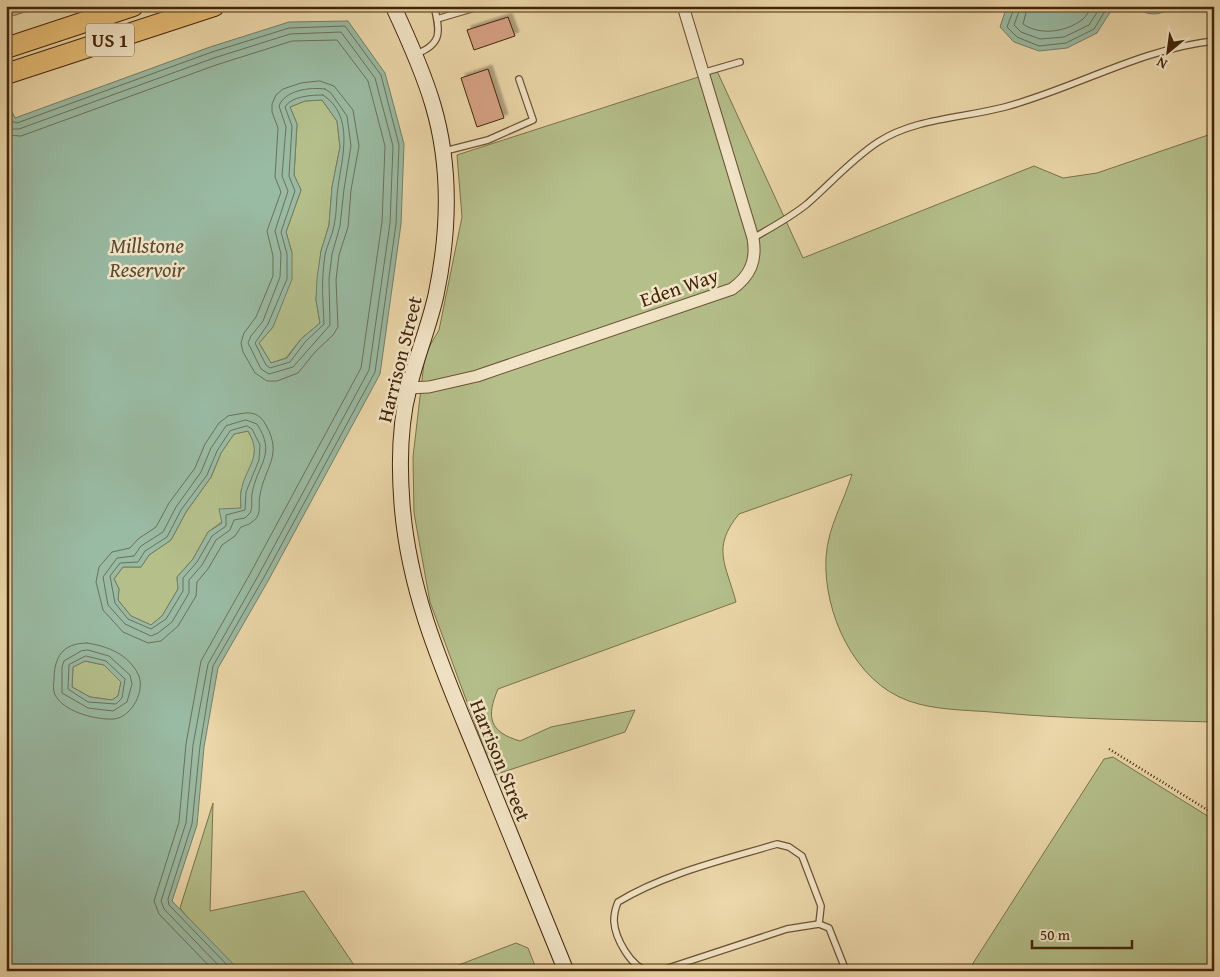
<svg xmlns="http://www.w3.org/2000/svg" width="1220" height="977" font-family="'Gentium Book Plus',serif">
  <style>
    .green { fill: #b4bf8a; stroke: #7b724a }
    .water { fill: #99baa3; stroke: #767e65; fill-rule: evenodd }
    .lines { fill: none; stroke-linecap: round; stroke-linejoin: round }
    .shore { stroke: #6e7056; stroke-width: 1 }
    .building { fill: #d6a085; stroke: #422509; filter: url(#shadow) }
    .lane-casing { stroke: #6c5231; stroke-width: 8 }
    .street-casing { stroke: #6c5231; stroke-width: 13 }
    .secondary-casing { stroke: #422509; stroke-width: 17 }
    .highway-casing { stroke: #422509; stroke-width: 22 }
    .path { stroke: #422509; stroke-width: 2.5; stroke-dasharray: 1 2.5; stroke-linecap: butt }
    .lane { stroke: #f2e5c7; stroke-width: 5.5 }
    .street { stroke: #f2e5c7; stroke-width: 11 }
    .secondary { stroke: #f2e5c7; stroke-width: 15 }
    .highway { stroke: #e6bc74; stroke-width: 20 }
    .labels { text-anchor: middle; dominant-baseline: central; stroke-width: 5; stroke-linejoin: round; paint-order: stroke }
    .shield { fill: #f2e5c7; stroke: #775f42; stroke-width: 1 }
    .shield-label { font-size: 19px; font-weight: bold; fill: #422509 }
    .street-label { font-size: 20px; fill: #422509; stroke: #f2e5c7 }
    .water-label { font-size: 21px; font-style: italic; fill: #584a30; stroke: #f2e5c7 }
  </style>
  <defs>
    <filter id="shadow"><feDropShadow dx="4" dy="-4" stdDeviation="1" flood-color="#0004"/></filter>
  </defs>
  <rect width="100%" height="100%" fill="#ebd7a9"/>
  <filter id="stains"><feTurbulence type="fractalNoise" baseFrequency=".004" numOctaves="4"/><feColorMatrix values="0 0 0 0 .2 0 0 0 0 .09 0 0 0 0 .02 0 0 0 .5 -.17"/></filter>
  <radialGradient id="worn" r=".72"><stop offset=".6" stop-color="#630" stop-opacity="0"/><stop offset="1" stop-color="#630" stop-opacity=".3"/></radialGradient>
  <g class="green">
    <path d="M23 6H44L6 18V14Z"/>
    <path d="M717 71 803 258 1034 166 1063 178 1097 173 1214 133V722C1139 720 1065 719 991 712 965 710 934 710 909 701 854 682 823 612 826 557 828 526 844 502 852 474L739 514C711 548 726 564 736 602L498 689C486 717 489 732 520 741L551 727 635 710 625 732 494 775 430 602 414 513 413 457 425 354 439 330 462 217 457 155Z"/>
    <path d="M322 100 337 121 340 147 332 187 329 225 321 251 316 300 320 323 301 339 286 358 271 363 259 343 273 327 292 253 286 232 301 190 294 175 297 124 290 107 305 101Z"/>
    <path d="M248 431 255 444 254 458 241 491V508L208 532 193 559 177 577 178 589 162 616 151 625 131 616 118 600 119 589 114 579 123 567H141L149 555 171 540 186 512 211 477 221 453 234 434Z"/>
    <path d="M85 661 104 665 121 682 118 696 112 700 90 697 72 687 73 667Z"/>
    <path d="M1113 757 1214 820V971H968L1104 759Z"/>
    <path d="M213 803 210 911 304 891 358 971H231L180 908Z"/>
    <path d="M516 943 528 948 537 971H443Z"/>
  </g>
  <g class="water">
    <path d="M1017 6H1114L1097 33 1067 48 1039 51 1014 42 1000 27 1006 9Z"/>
    <path d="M1133 6H1177C1160 15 1150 18 1133 6Z"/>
    <path d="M348 21 385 73 404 144 401 224 380 374 268 581 218 668 204 747 197 825 172 901 240 971H6V99L15 118 210 47 289 22ZM322 100 337 121 340 147 332 187 329 225 321 251 317 278 316 300 320 323 301 339 287 358 271 363 259 343 273 327 292 279V253L286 232 301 190 294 175 297 124 290 107 305 101ZM248 431C264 458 245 466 241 492 240 497 241 503 241 508L219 509 222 523 208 532 193 559 177 577 178 589 162 616 151 625 131 616 118 600 119 589 114 579 123 567H141L149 555 171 540 186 512 211 477 221 453 234 434ZM85 661 104 665 121 682 118 696 112 700 90 697 72 687 73 667Z"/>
  </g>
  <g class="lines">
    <g class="shore">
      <path d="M1015 6 1007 27 1017 37 1039 46 1066 43 1094 29 1108 6"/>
      <path d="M1021 6 1014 25 1021 32 1040 39 1064 37 1089 25 1101 6"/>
      <path d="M1028 6 1023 24C1040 36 1067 32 1083 19 1087 16 1089 10 1092 6"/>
      <path d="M320 81 334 86 353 110 359 146 351 190 348 227 339 255 336 280 338 327 333 335 315 352 298 373 277 381H267L255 373 243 352 241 343 244 333 256 317 273 276V256L267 231 281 192 275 177 278 128 272 112V104L276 95 283 89 301 83Z"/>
      <path d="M325 89 331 93 347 116 351 146 344 189 340 226 332 254 329 279 330 325 293 367 269 374 261 369 248 343 251 336 263 321 280 277 281 254 275 231 288 191 282 176 286 127 279 106C285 90 310 87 325 89Z"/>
      <path d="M323 95C355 116 342 157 338 187 336 200 337 213 334 226 332 236 327 245 325 255 321 282 323 298 324 324L305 342 290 362 270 368 266 365 255 343 268 324 287 279V254L281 232 295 191 289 176 292 126 285 107C291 96 312 95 323 95Z"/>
      <path d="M6 112 11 121 17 123 212 52 289 28 345 26 381 75 399 145 396 224 375 372 263 579 213 666 200 746 192 824 168 899 169 905 233 971"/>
      <path d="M6 126 13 129H19L214 58 290 34 341 32 375 78 393 146 390 223 369 370 258 576 208 664 193 745 186 823 161 901 164 909 224 971"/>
      <path d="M6 135 21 136 216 65 292 41 337 40 368 81 385 146 382 222 361 368 251 572 201 661 186 744 179 822 154 901 159 914 214 971"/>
      <path d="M245 413C255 412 261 416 266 425 283 456 265 466 260 495 258 503 261 510 257 517 253 523 247 525 241 527L235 536 222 545 208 569 197 582 196 596 178 626 161 641 148 643 123 632 103 610 96 582 99 567 112 552 130 548 138 539 156 527 169 503 195 468 205 444 219 423 228 416Z"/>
      <path d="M246 420 257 424C277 455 257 464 252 494 251 501 253 507 250 513L245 518 234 520 230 530 216 540 202 565 189 580V593L172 622 158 633 151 636 125 624 108 605 103 577 117 558 134 556 141 546 163 532 176 507 201 472 211 448 226 426Z"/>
      <path d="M247 426 252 429 260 445 259 460 246 492 245 510 226 515V526L212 536 197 562 183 578V591L166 619 151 629 128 619 115 603 110 576 120 563 138 562 145 551 167 537 181 510 207 475 217 451 230 431Z"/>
      <path d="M87 643C107 646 128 654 138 674 146 690 132 717 114 719 97 720 68 713 57 698 53 693 53 687 54 680 54 658 62 643 87 643Z"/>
      <path d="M88 650 109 656 130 675 132 684 127 702 113 711 88 708 62 693V667L64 661 81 651Z"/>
      <path d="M86 656 106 661 125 679 122 698 116 704 88 702 68 689 69 665Z"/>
    </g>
  </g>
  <g class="building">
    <path d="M508 17 515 36 474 50 467 30Z"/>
    <path d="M488 69 504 118 477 127 461 78Z"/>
  </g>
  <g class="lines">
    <g class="lane-casing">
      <g id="lane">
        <path d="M437 19 481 6"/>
        <path d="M416 54C443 44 440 31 434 6"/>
        <path d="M702 73 740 62"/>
        <path d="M445 151 488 140 533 120 519 79"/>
        <path d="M753 238C771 228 791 217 807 204 831 183 852 159 878 142 915 118 964 118 1005 107 1076 88 1140 49 1214 41"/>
        <path d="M649 971C631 968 615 938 614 921 614 914 615 909 618 902 666 873 724 860 777 844L789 847 802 856 821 906 819 924"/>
        <path d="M659 971 787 929 819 924 829 928 846 971"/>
      </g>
    </g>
    <g class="street-casing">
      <path id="street" d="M408 388 429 387 477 376 732 289C750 276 757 261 753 238L683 6"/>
    </g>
    <g class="secondary-casing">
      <path id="secondary" d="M393 6C408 38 423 71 433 105 451 166 449 233 436 295 429 327 416 357 409 388 399 426 399 465 402 504 409 595 444 672 478 755 507 827 537 899 566 971"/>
    </g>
    <g class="highway-casing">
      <g id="highway">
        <path d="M6 48 133 6"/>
        <path d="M6 74 214 6"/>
      </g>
    </g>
    <path class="path" d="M1109 749 1214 814"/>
    <use href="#lane" class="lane"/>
    <use href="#street" class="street"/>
    <use href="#secondary" class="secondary"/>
    <use href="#highway" class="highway"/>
  </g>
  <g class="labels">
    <rect class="shield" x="86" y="23.5" width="48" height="33" rx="4"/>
    <g class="shield-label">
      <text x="110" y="40">US 1</text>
    </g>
    <g class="street-label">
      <text transform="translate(679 287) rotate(-19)">Eden Way</text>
      <text transform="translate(399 359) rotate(-76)">Harrison Street</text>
      <text transform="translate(501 760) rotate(68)">Harrison Street</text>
    </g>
    <g class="water-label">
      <text x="147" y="245">Millstone<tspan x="147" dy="24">Reservoir</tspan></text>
    </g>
  </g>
  <rect width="1220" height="977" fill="none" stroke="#ebd7a9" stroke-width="25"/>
  <rect x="8" y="8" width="1205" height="962" fill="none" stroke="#422509" stroke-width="2.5"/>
  <rect x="12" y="12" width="1195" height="952" fill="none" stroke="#422509"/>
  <g transform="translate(1168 52) rotate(209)" stroke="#f2e5c7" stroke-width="4" paint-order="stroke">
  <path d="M0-4L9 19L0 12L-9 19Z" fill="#422509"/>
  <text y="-8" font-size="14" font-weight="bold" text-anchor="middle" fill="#422509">N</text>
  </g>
  <path d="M1032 940v8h100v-8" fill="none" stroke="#422509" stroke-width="2.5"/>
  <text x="1040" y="940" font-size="15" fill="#422509" stroke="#f2e5c7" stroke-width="4" paint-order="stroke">50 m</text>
  <rect width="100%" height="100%" filter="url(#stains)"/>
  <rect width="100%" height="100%" fill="url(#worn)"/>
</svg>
